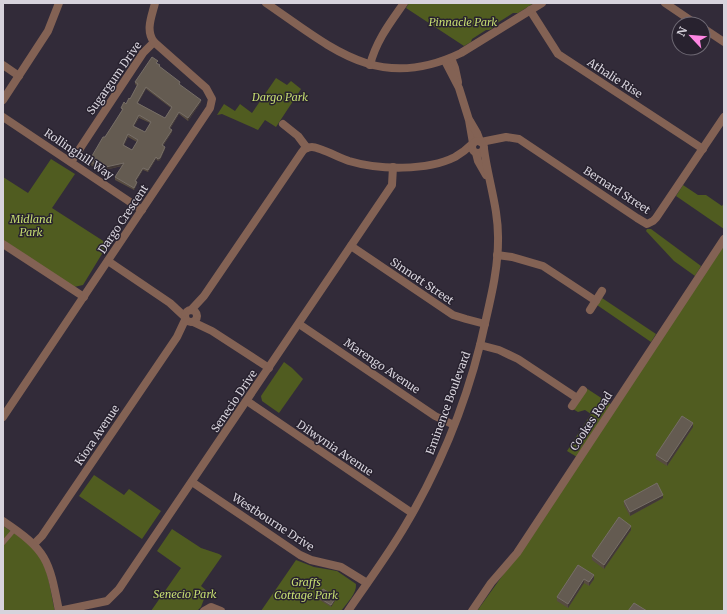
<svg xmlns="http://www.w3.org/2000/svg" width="727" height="614" font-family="Merriweather,serif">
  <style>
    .green { fill: #505c20 }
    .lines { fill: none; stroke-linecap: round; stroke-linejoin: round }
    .service { stroke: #836254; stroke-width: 4.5 }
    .minor { stroke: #836254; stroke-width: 8 }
    .tertiary { stroke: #836254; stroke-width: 8 }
    .wall { fill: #574c41; fill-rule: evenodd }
    .shaded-wall { fill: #423937 }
    .building { fill: #645b51; stroke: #766e67; fill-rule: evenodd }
    .labels { text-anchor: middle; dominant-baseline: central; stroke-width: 3; stroke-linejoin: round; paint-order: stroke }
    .park-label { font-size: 11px; font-style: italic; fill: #c4db70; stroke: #28222f }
    .street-label { font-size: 11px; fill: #d7d3dc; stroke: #28222f }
  </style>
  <rect width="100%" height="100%" fill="#322b39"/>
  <g class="green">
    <path d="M409 3H534L518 13H513L494 25 493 28 489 30H486L472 39 471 42 464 46 406 8Z"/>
    <path d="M276 78 287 85 291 81 301 89 276 127 265 120 258 130 222 114 217 115 224 104 235 111 240 104 252 113Z"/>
    <path d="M51 159 75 174 52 208 108 244 83 285 74 287 3 240V177L28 193Z"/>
    <path d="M683 185 698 195H706L722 206 724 203V229L676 196Z"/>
    <path d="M647 229H651L701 266 695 276 674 261 646 231Z"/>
    <path d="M724 245V611H477L505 572Z"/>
    <path d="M602 298 656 334 651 342 597 305Z"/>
    <path d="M284 362 292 368 303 379 279 413 262 401 261 396Z"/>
    <path d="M586 388 612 405 577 457 567 451 591 414 585 410 578 412 573 409Z"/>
    <path d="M94 475 124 495 129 489 161 511 142 539 79 496Z"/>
    <path d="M3 526C14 533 27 541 36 551 49 567 50 591 55 611H3Z"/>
    <path d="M172 529 201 548 219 554 222 556 201 586 207 591 201 607 197 611H151L181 568 157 551Z"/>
    <path d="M296 560 314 567 337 571 356 584C357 593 347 603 341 611H261Z"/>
  </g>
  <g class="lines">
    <path class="service" d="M3 543 15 529"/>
    <g class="minor">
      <path d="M530 10 558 54 703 149"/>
      <path d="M3 65 19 76"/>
      <path d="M370 65C376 41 390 23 404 3"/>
      <path d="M3 100 48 31 59 3"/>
      <path d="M3 117 142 210"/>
      <path d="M283 124 298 136 307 148"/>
      <path d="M481 142 506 137 519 139 637 218 647 224 653 221 656 218 724 117"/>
      <path d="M71 162 143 53 154 42C145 30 152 16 155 3"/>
      <path d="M3 244 84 297"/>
      <path d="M351 246 453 315 466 319 485 324"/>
      <path d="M497 255 512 257 543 266 596 301"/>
      <path d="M108 261 170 303 185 317"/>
      <circle cx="191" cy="316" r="6"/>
      <path d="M191 310 204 296 302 152C304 149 308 147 312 147 319 147 340 158 349 161 379 170 427 171 455 157 462 153 467 149 472 144"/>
      <path d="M590 310 602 291"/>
      <path d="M193 322 212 331 269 368"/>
      <path d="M299 324 435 416 454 425"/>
      <path d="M480 345 499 350 518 359 577 398"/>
      <path d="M247 401 412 513"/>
      <path d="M572 406 583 390"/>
      <path d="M3 417 210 108 212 99 206 88 154 42"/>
      <path d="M192 482 300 555 311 560 341 567 367 583"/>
      <path d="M34 544 42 536 177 337 185 320"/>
      <path d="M59 611 107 601 119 589 392 185 393 167"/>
      <path d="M204 611 211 607 221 611"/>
      <path d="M472 611 491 583 517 553 724 239"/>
    </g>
    <g class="tertiary">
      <path d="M266 3C332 48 378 93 461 53L542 3"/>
      <path d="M665 3 696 24"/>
      <path d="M703 28 724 42"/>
      <path d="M451 58 455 68 458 82"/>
      <path d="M445 61 459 88 469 120 473 143"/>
      <path d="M470 121 477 133 480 141"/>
      <circle cx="478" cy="147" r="6"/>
      <path d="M476 153 478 161 486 175"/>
      <path d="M3 521C48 551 49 560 59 611"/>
      <path d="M348 611C367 583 388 555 405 526 443 462 471 391 486 319 492 293 498 267 498 241 499 210 488 180 484 149"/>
    </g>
  </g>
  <g class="wall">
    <path d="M158 63 157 64 160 67 180 84V85L201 102 188 121 179 114 170 129 172 132 163 146 165 149 160 160 158 161 156 159 148 172 143 170 136 181 137 184 134 190 115 180V177L122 166 101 171 89 164V161L116 120 122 110 121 108 130 99 137 86 135 84V82ZM146 89 171 108 165 118 138 103ZM139 118 150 123 145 132 134 126ZM128 137 137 142 132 150 124 145Z"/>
    <path d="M693 427 667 466 656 459V455Z"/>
    <path d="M663 498 630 516 624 505V501Z"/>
    <path d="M631 530 604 569 592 560V556Z"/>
    <path d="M578 565 594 579 589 586 584 583 568 608 557 601V597Z"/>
    <path d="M318 597 336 599 331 607 318 599Z"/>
  </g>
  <g class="shaded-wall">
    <path d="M146 87V89L137 105V103Z"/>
    <path d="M201 100V102L188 121V118Z"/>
    <path d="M179 112V114L169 130V128Z"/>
    <path d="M139 115V118L133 128V126Z"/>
    <path d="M172 130V132L162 147V145Z"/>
    <path d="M128 134V137L123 147V145Z"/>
    <path d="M165 147V149L160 160 158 161V159Z"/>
    <path d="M156 157V159L148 172V170Z"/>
    <path d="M124 163V165L101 171V168Z"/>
    <path d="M143 168V170L135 183V181Z"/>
    <path d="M137 182V184L134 190V188Z"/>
    <path d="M693 423V427L667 466V462Z"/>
    <path d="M663 495V498L630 516V512Z"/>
    <path d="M631 526V530L604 569V565Z"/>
    <path d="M594 575V579L589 586V582Z"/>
    <path d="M584 579V583L568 608V604Z"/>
    <path d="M336 597V599L331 607V605Z"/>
  </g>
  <g class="building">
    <path d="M152 57 158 61 156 63 160 65 159 66 180 82 179 84 201 100 188 118 179 112 169 128 172 130 162 145 165 147 160 158 158 159 156 157 148 170 143 168 135 181 137 182 134 188 115 177 124 163 101 168 89 161 103 137H105L116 120 123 109 121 108 124 102 126 104 129 98 130 99 138 84 135 82ZM146 87 172 107 165 118 137 103ZM139 115 151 122 145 132 133 126ZM128 134 138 140 132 150 123 145Z"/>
    <path d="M682 416 693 423 667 462 656 455Z"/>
    <path d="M657 483 663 495 630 512 624 501Z"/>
    <path d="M619 517 631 526 604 565 592 556Z"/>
    <path d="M578 565 594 575 589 582 584 579 568 604 557 597Z"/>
    <path d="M323 589 336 597 331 605 318 597Z"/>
    <path d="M634 603 647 611H628Z"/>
  </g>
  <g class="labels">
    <g class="park-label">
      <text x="463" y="22">Pinnacle Park</text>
      <text x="280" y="97">Dargo Park</text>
      <text x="31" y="219">Midland<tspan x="31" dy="13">Park</tspan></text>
      <text x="306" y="582">Graffs<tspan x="306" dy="13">Cottage Park</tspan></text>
      <text x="185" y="594">Senecio Park</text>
    </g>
    <g class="street-label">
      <text transform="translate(114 78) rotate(-55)">Sugargum Drive</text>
      <text transform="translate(615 78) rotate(33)">Athalie Rise</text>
      <text transform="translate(79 154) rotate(34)">Rollinghill Way</text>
      <text transform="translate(617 190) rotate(33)">Bernard Street</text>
      <text transform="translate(123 219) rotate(-56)">Dargo Crescent</text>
      <text transform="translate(422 281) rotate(34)">Sinnott Street</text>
      <text transform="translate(382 366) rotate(34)">Marengo Avenue</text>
      <text transform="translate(234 401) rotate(-56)">Senecio Drive</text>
      <text transform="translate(448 403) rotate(-70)">Eminence Boulevard</text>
      <text transform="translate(591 421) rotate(-57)">Cookes Road</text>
      <text transform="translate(97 435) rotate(-56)">Kiora Avenue</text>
      <text transform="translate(335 448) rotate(34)">Dilwynia Avenue</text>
      <text transform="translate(273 522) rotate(33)">Westbourne Drive</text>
    </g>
  </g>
  <rect width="727" height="614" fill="none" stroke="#d7d3dc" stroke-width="8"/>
  <g transform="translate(691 36) rotate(296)"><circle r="19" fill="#28222f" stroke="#6e6974"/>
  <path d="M0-3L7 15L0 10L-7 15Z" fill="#fd86e2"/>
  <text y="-6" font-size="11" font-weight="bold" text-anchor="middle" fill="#d7d3dc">N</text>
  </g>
</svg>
